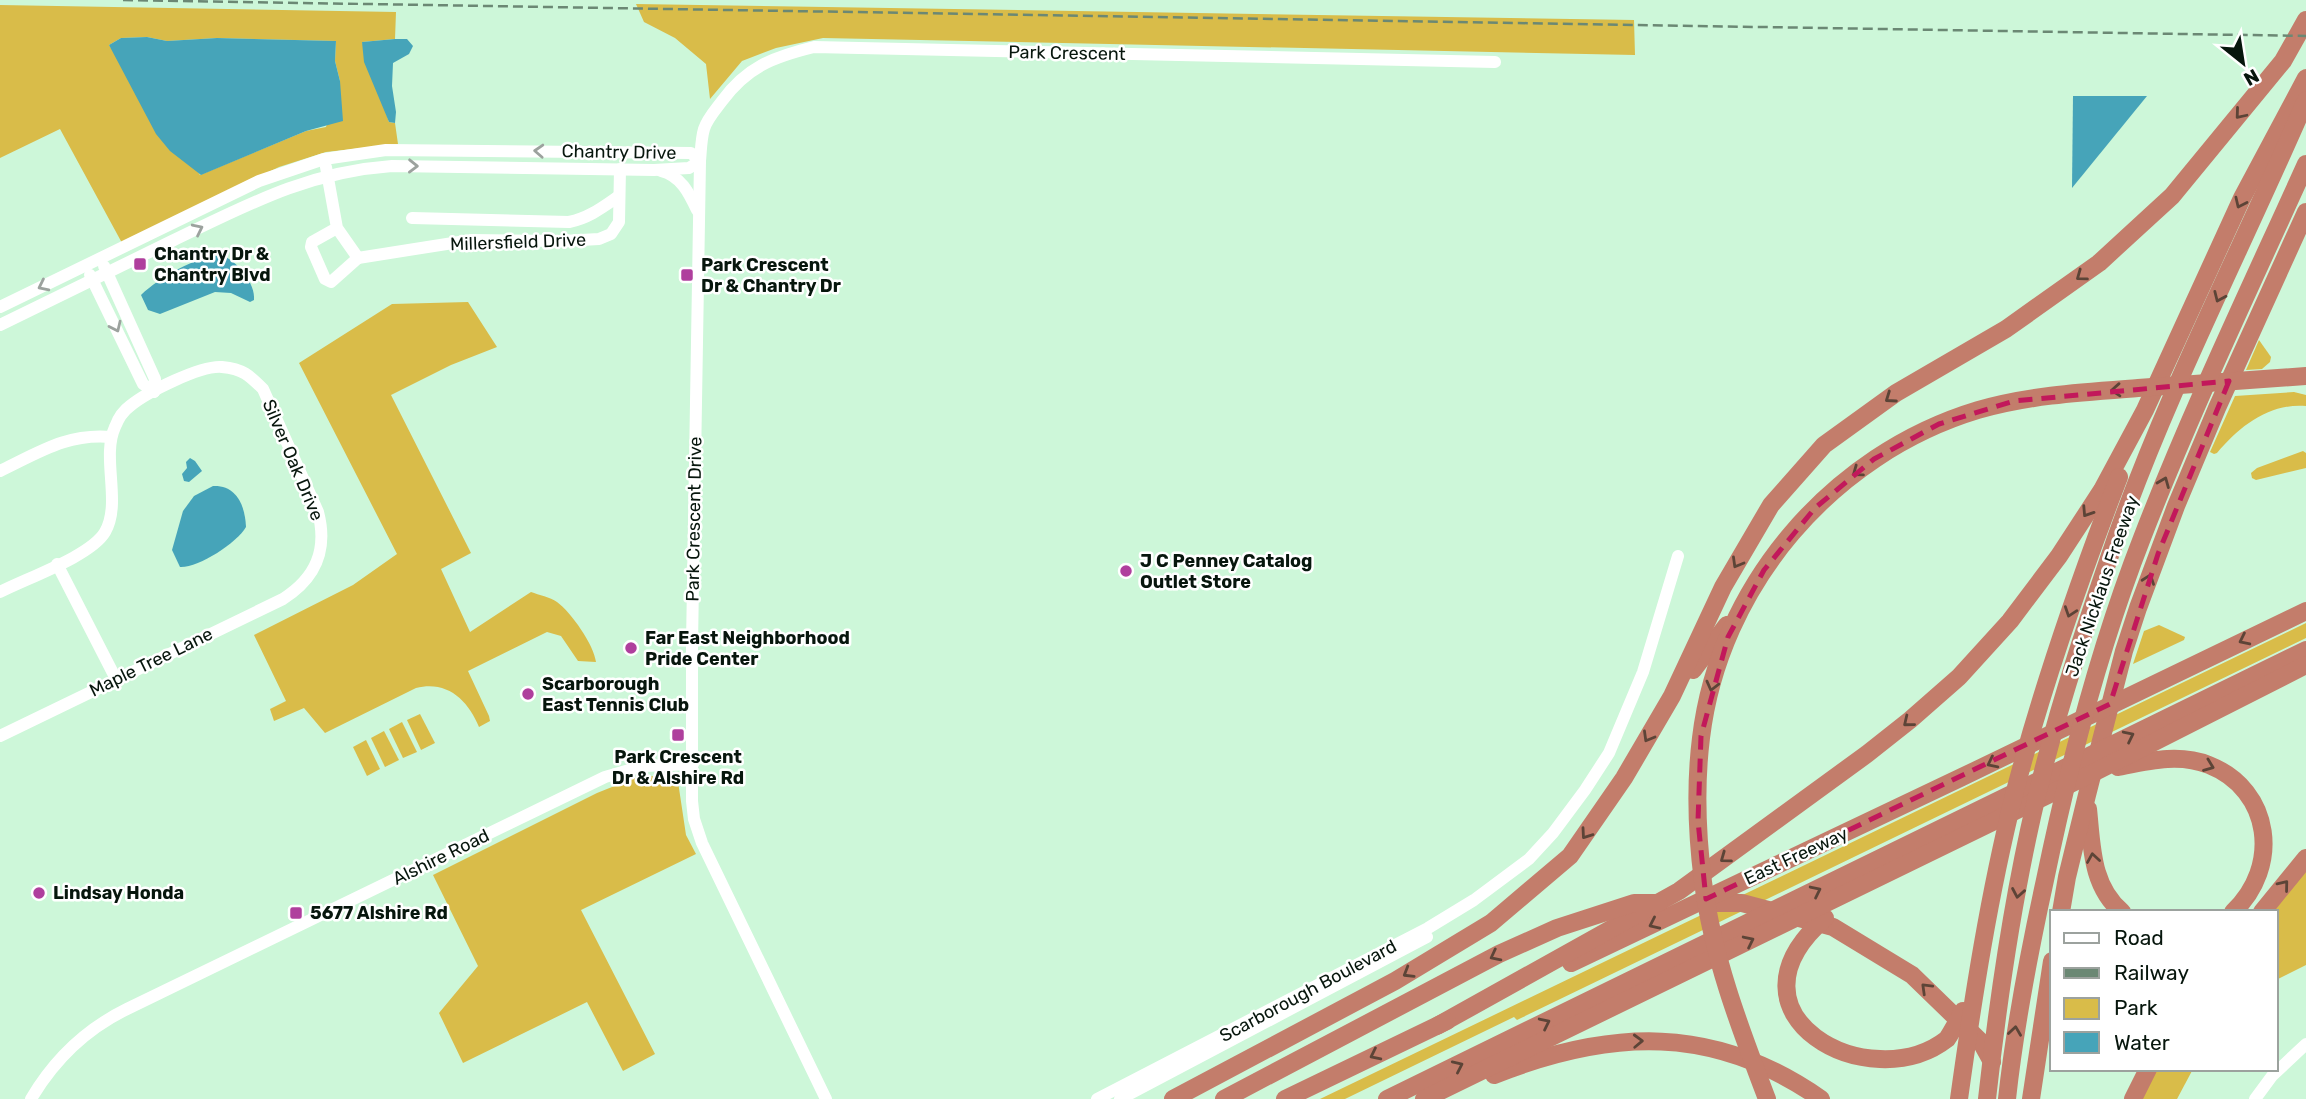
<svg xmlns="http://www.w3.org/2000/svg" width="2306" height="1099" font-family="Rubik,sans-serif">
  <style>
    .green { fill: #d9bc49; fill-rule: evenodd }
    .water { fill: #46a4b9 }
    .lines { fill: none; stroke-linecap: round; stroke-linejoin: round }
    .minor { stroke: #fff; stroke-width: 12 }
    .highway { stroke: #c37d6b; stroke-width: 18 }
    .rail { stroke: #6b8874; stroke-width: 2.5; stroke-dasharray: 10 5; stroke-linecap: butt }
    .oneway { stroke: #5c4437 }
    .oneway2 { stroke: #9ca29e }
    .marked { fill: none; stroke: #c2185b; stroke-width: 5; stroke-dasharray: 14 9; stroke-linejoin: round }
    .poi-dot { fill: #af3f9d; stroke: #fff; stroke-width: 2.5 }
    .labels { text-anchor: middle; dominant-baseline: central; stroke-width: 5; stroke-linejoin: round; paint-order: stroke }
    .street-label { font-size: 18px; fill: #07160d; stroke: #fff }
    .poi-label { font-size: 18px; font-weight: bold; fill: #07160d; stroke: #fff; text-anchor: start }
  </style>
  <rect width="100%" height="100%" fill="#cdf7d9"/>
  <g class="green">
    <path d="M636 4 1634 20 1635 55 823 38 776 48 742 61 710 99 706 64 675 38 644 22Z"/>
    <path d="M0 5 396 12 395 39 362 42 389 122 395 123 398 144 326 152 279 167 122 243 60 129 0 158ZM147 37 167 41 217 38 336 41 335 61 340 81 326 127 306 131 200 175 109 45 121 38Z"/>
    <path d="M468 302 497 347 451 365 391 395 471 553 441 569 470 632 531 592C539 595 550 597 557 602 571 612 594 645 596 662L578 661 561 636 547 632 468 671 489 716 490 721 479 727C468 700 447 680 416 688L325 733 304 708 274 721 270 709 286 701 254 635 353 585 397 554 299 363 392 304Z"/>
    <path d="M2259 340 2271 357 2270 362 2262 369 2246 370Z"/>
    <path d="M2294 392 2306 395V406C2269 403 2240 426 2217 453L2214 454 2210 452 2235 396Z"/>
    <path d="M2303 451 2306 453V468L2256 480 2252 478 2251 473 2257 468Z"/>
    <path d="M2306 623V638L1517 1020 1514 1017 1345 1099H1320Z"/>
    <path d="M2159 625 2185 637 2184 640 2133 664 2144 631Z"/>
    <path d="M420 714 435 743 421 750 407 720Z"/>
    <path d="M402 722 417 752 403 758 389 729Z"/>
    <path d="M384 731 399 760 385 767 371 738Z"/>
    <path d="M366 740 380 769 367 776 353 747Z"/>
    <path d="M677 775 686 835 696 854 581 910 655 1054 623 1071 587 1002 463 1063 439 1013 478 966 433 875 597 793 637 777Z"/>
    <path d="M2306 870V965L2276 980V912H2272Z"/>
    <path d="M2154 1069H2193L2177 1099H2138Z"/>
  </g>
  <g class="water">
    <path d="M147 37 167 41 217 38 336 41 335 61 340 81 343 121 306 131 201 175 170 151 156 134 109 45 121 38Z"/>
    <path d="M395 39H407L413 46 409 54 393 63 392 86 396 112 395 123 389 122 364 62 362 42Z"/>
    <path d="M2073 96H2147L2072 188Z"/>
    <path d="M221 255C237 260 256 284 254 300L250 302 231 293 215 292 160 314 148 310 141 295C160 277 195 257 221 255Z"/>
    <path d="M190 458 195 461 202 471 189 482 184 481 182 474 187 468 186 462Z"/>
    <path d="M213 486C237 485 245 506 246 527 237 543 198 568 180 567L172 550 183 511 194 496Z"/>
  </g>
  <g class="lines">
    <g class="minor">
      <path d="M326 167 337 228 358 258 331 282 325 279 311 247 312 242 337 228"/>
      <path d="M661 171C681 176 689 193 697 210"/>
      <path d="M412 218 569 222C589 218 603 207 619 196"/>
      <path d="M358 258 472 240 563 241 599 239 611 234 619 222 620 169"/>
      <path d="M104 266 155 379 154 392"/>
      <path d="M90 275 143 384 154 392"/>
      <path d="M0 307 259 181 324 159 386 150 691 153 700 161"/>
      <path d="M0 325C58 297 115 269 172 241 247 205 307 172 392 166L654 170 689 168 700 161"/>
      <path d="M0 471C38 453 67 433 111 437"/>
      <path d="M57 564 116 679"/>
      <path d="M0 592C27 578 91 556 105 532 122 503 101 457 115 427 118 419 123 411 130 406 147 392 201 365 222 367 243 369 249 375 263 389L318 512C328 550 316 578 283 599L0 736"/>
      <path d="M31 1099C54 1060 86 1029 127 1009L605 777 643 766 693 764"/>
      <path d="M826 1099 702 843 694 819 692 801V644L700 161C701 151 701 139 704 129 707 119 716 109 722 101 747 67 773 57 814 47L1495 62"/>
      <path d="M1097 1099 1428 928 1474 900 1529 859 1553 833 1585 790 1609 753 1643 672 1678 556"/>
      <path d="M1120 1099 1427 937"/>
      <path d="M2255 1099 2272 1076 2306 1044"/>
    </g>
    <g class="highway">
      <path d="M1693 670 1727 625"/>
      <path d="M2118 767C2148 761 2179 753 2209 765 2272 790 2281 867 2233 912"/>
      <path d="M2088 809C2092 846 2091 886 2122 912"/>
      <path d="M1704 903H1742L1833 927 1912 975 1981 1042 1992 1062"/>
      <path d="M2061 912 2067 877 2087 795 2124 651 2138 608 2176 506 2217 408 2306 212"/>
      <path d="M2262 912 2306 858"/>
      <path d="M1825 918C1714 1015 1870 1099 1947 1039 1953 1030 1958 1020 1963 1011"/>
      <path d="M1571 963 1962 777 2306 611"/>
      <path d="M1437 1026 1679 891 1867 754 1910 720 1959 677 2010 621 2059 556 2102 490 2145 410 2242 198 2306 78"/>
      <path d="M1494 1075C1611 1029 1714 1024 1821 1099"/>
      <path d="M1173 1099 1395 981 1491 923 1570 856 1624 778 1672 696 1723 587 1771 505 1824 445 1896 393 2006 329 2099 263 2172 196 2283 61 2306 20"/>
      <path d="M1224 1099 1499 954 1557 928 1634 903H1659"/>
      <path d="M1285 1099 1447 1021"/>
      <path d="M1387 1099 2306 650"/>
      <path d="M1424 1099 2095 772 2306 665"/>
      <path d="M1767 1099C1740 1028 1713 958 1703 882 1697 835 1695 786 1701 738 1719 586 1832 454 1978 410 2030 395 2084 392 2138 388 2194 384 2250 380 2306 376"/>
      <path d="M1959 1099C1973 998 1989 895 2014 795 2042 687 2079 581 2119 477"/>
      <path d="M1987 1099C1999 991 2015 881 2042 775 2062 695 2089 616 2116 538 2169 388 2243 246 2306 100"/>
      <path d="M2007 1099C2015 1025 2029 953 2045 880 2069 764 2099 648 2142 538 2191 411 2250 288 2306 164"/>
      <path d="M2031 1099 2052 961"/>
      <path d="M2133 1099 2148 1069"/>
    </g>
    <path class="rail" d="M123 0 2306 36"/>
  </g>
  <defs><path id="oneway-chevron" d="M-2-3.5L2.5 0L-2 3.5" fill="none" stroke-width="1.6" stroke-linecap="round" stroke-linejoin="round" transform="scale(1.75)"/></defs>
  <g class="oneway">
    <use href="#oneway-chevron" transform="translate(2240 114) rotate(130)"/>
    <use href="#oneway-chevron" transform="translate(2240 203) rotate(115)"/>
    <use href="#oneway-chevron" transform="translate(2081 276) rotate(144)"/>
    <use href="#oneway-chevron" transform="translate(2219 297) rotate(114)"/>
    <use href="#oneway-chevron" transform="translate(2116 390) rotate(176)"/>
    <use href="#oneway-chevron" transform="translate(1890 398) rotate(145)"/>
    <use href="#oneway-chevron" transform="translate(1857 472) rotate(144)"/>
    <use href="#oneway-chevron" transform="translate(2164 482) rotate(-68)"/>
    <use href="#oneway-chevron" transform="translate(2087 512) rotate(123)"/>
    <use href="#oneway-chevron" transform="translate(1737 563) rotate(120)"/>
    <use href="#oneway-chevron" transform="translate(2149 579) rotate(-70)"/>
    <use href="#oneway-chevron" transform="translate(2070 612) rotate(109)"/>
    <use href="#oneway-chevron" transform="translate(2244 640) rotate(154)"/>
    <use href="#oneway-chevron" transform="translate(1712 686) rotate(104)"/>
    <use href="#oneway-chevron" transform="translate(1908 722) rotate(141)"/>
    <use href="#oneway-chevron" transform="translate(2129 736) rotate(-26)"/>
    <use href="#oneway-chevron" transform="translate(1648 737) rotate(120)"/>
    <use href="#oneway-chevron" transform="translate(1992 763) rotate(154)"/>
    <use href="#oneway-chevron" transform="translate(2209 766) rotate(21)"/>
    <use href="#oneway-chevron" transform="translate(1586 834) rotate(125)"/>
    <use href="#oneway-chevron" transform="translate(1725 858) rotate(144)"/>
    <use href="#oneway-chevron" transform="translate(2093 858) rotate(-99)"/>
    <use href="#oneway-chevron" transform="translate(2284 885) rotate(-51)"/>
    <use href="#oneway-chevron" transform="translate(1816 891) rotate(-26)"/>
    <use href="#oneway-chevron" transform="translate(2018 893) rotate(100)"/>
    <use href="#oneway-chevron" transform="translate(1654 924) rotate(155)"/>
    <use href="#oneway-chevron" transform="translate(1749 941) rotate(-26)"/>
    <use href="#oneway-chevron" transform="translate(1495 956) rotate(153)"/>
    <use href="#oneway-chevron" transform="translate(1408 973) rotate(149)"/>
    <use href="#oneway-chevron" transform="translate(1926 988) rotate(-136)"/>
    <use href="#oneway-chevron" transform="translate(1545 1023) rotate(-26)"/>
    <use href="#oneway-chevron" transform="translate(2015 1031) rotate(-82)"/>
    <use href="#oneway-chevron" transform="translate(1638 1041) rotate(-2)"/>
    <use href="#oneway-chevron" transform="translate(1375 1055) rotate(154)"/>
    <use href="#oneway-chevron" transform="translate(1458 1066) rotate(-25)"/>
  </g>
  <g class="oneway2">
    <use href="#oneway-chevron" transform="translate(539 151) rotate(-177)"/>
    <use href="#oneway-chevron" transform="translate(413 166) rotate(1)"/>
    <use href="#oneway-chevron" transform="translate(198 229) rotate(-26)"/>
    <use href="#oneway-chevron" transform="translate(43 286) rotate(154)"/>
    <use href="#oneway-chevron" transform="translate(116 327) rotate(65)"/>
  </g>
  <path class="marked" d="M2229 381 2158 554 2110 704 1706 899 1698 821 1701 736 1728 637 1764 570 1815 508 1874 459 1939 424 2014 401Z"/>
  <g class="poi-dot">
    <rect x="133" y="257" width="14" height="14" rx="3.5"/>
    <rect x="680" y="268" width="14" height="14" rx="3.5"/>
    <circle cx="1126" cy="571" r="7"/>
    <circle cx="631" cy="648" r="7"/>
    <circle cx="528" cy="694" r="7"/>
    <rect x="671" y="728" width="14" height="14" rx="3.5"/>
    <circle cx="39" cy="893" r="7"/>
    <rect x="289" y="906" width="14" height="14" rx="3.5"/>
  </g>
  <g class="labels">
    <g class="street-label">
      <text transform="translate(1067 53) rotate(1)">Park Crescent</text>
      <text transform="translate(619 152) rotate(1)">Chantry Drive</text>
      <text transform="translate(518 242) rotate(-2)">Millersfield Drive</text>
      <text transform="translate(293 460) rotate(67)">Silver Oak Drive</text>
      <text transform="translate(694 519) rotate(-89)">Park Crescent Drive</text>
      <text transform="translate(2102 586) rotate(-71)">Jack Nicklaus Freeway</text>
      <text transform="translate(151 662) rotate(-26)">Maple Tree Lane</text>
      <text transform="translate(1796 856) rotate(-25)">East Freeway</text>
      <text transform="translate(441 857) rotate(-26)">Alshire Road</text>
      <text transform="translate(1308 991) rotate(-28)">Scarborough Boulevard</text>
    </g>
    <g class="poi-label">
      <text x="154" y="254">Chantry Dr &amp;<tspan x="154" dy="21">Chantry Blvd</tspan></text>
      <text x="701" y="265">Park Crescent<tspan x="701" dy="21">Dr &amp; Chantry Dr</tspan></text>
      <text x="1140" y="561">J C Penney Catalog<tspan x="1140" dy="21">Outlet Store</tspan></text>
      <text x="645" y="638">Far East Neighborhood<tspan x="645" dy="21">Pride Center</tspan></text>
      <text x="542" y="684">Scarborough<tspan x="542" dy="21">East Tennis Club</tspan></text>
      <text x="678" y="757" text-anchor="middle">Park Crescent<tspan x="678" dy="21">Dr &amp; Alshire Rd</tspan></text>
      <text x="53" y="893">Lindsay Honda</text>
      <text x="310" y="913">5677 Alshire Rd</text>
    </g>
  </g>
  <rect x="2050" y="910" width="228" height="161" fill="#ffffff" stroke="#9ca29e" stroke-width="2"/>
  <rect x="2064" y="933" width="35" height="10" fill="#ffffff" stroke="#9ca29e" stroke-width="2"/>
  <text x="2114" y="945" font-size="21" fill="#07160d">Road</text>
  <rect x="2064" y="968" width="35" height="10" fill="#6b8874" stroke="#9ca29e" stroke-width="2"/>
  <text x="2114" y="980" font-size="21" fill="#07160d">Railway</text>
  <rect x="2064" y="998" width="35" height="21" fill="#d9bc49" stroke="#9ca29e" stroke-width="2"/>
  <text x="2114" y="1015" font-size="21" fill="#07160d">Park</text>
  <rect x="2064" y="1032" width="35" height="21" fill="#46a4b9" stroke="#9ca29e" stroke-width="2"/>
  <text x="2114" y="1050" font-size="21" fill="#07160d">Water</text>
  <g transform="translate(2243 63) rotate(150)" stroke="#ffffff" stroke-width="5" paint-order="stroke">
  <path d="M0-5L12 26L0 18L-12 26Z" fill="#07160d"/>
  <text y="-10" font-size="19" font-weight="bold" text-anchor="middle" fill="#07160d">N</text>
  </g>
</svg>
